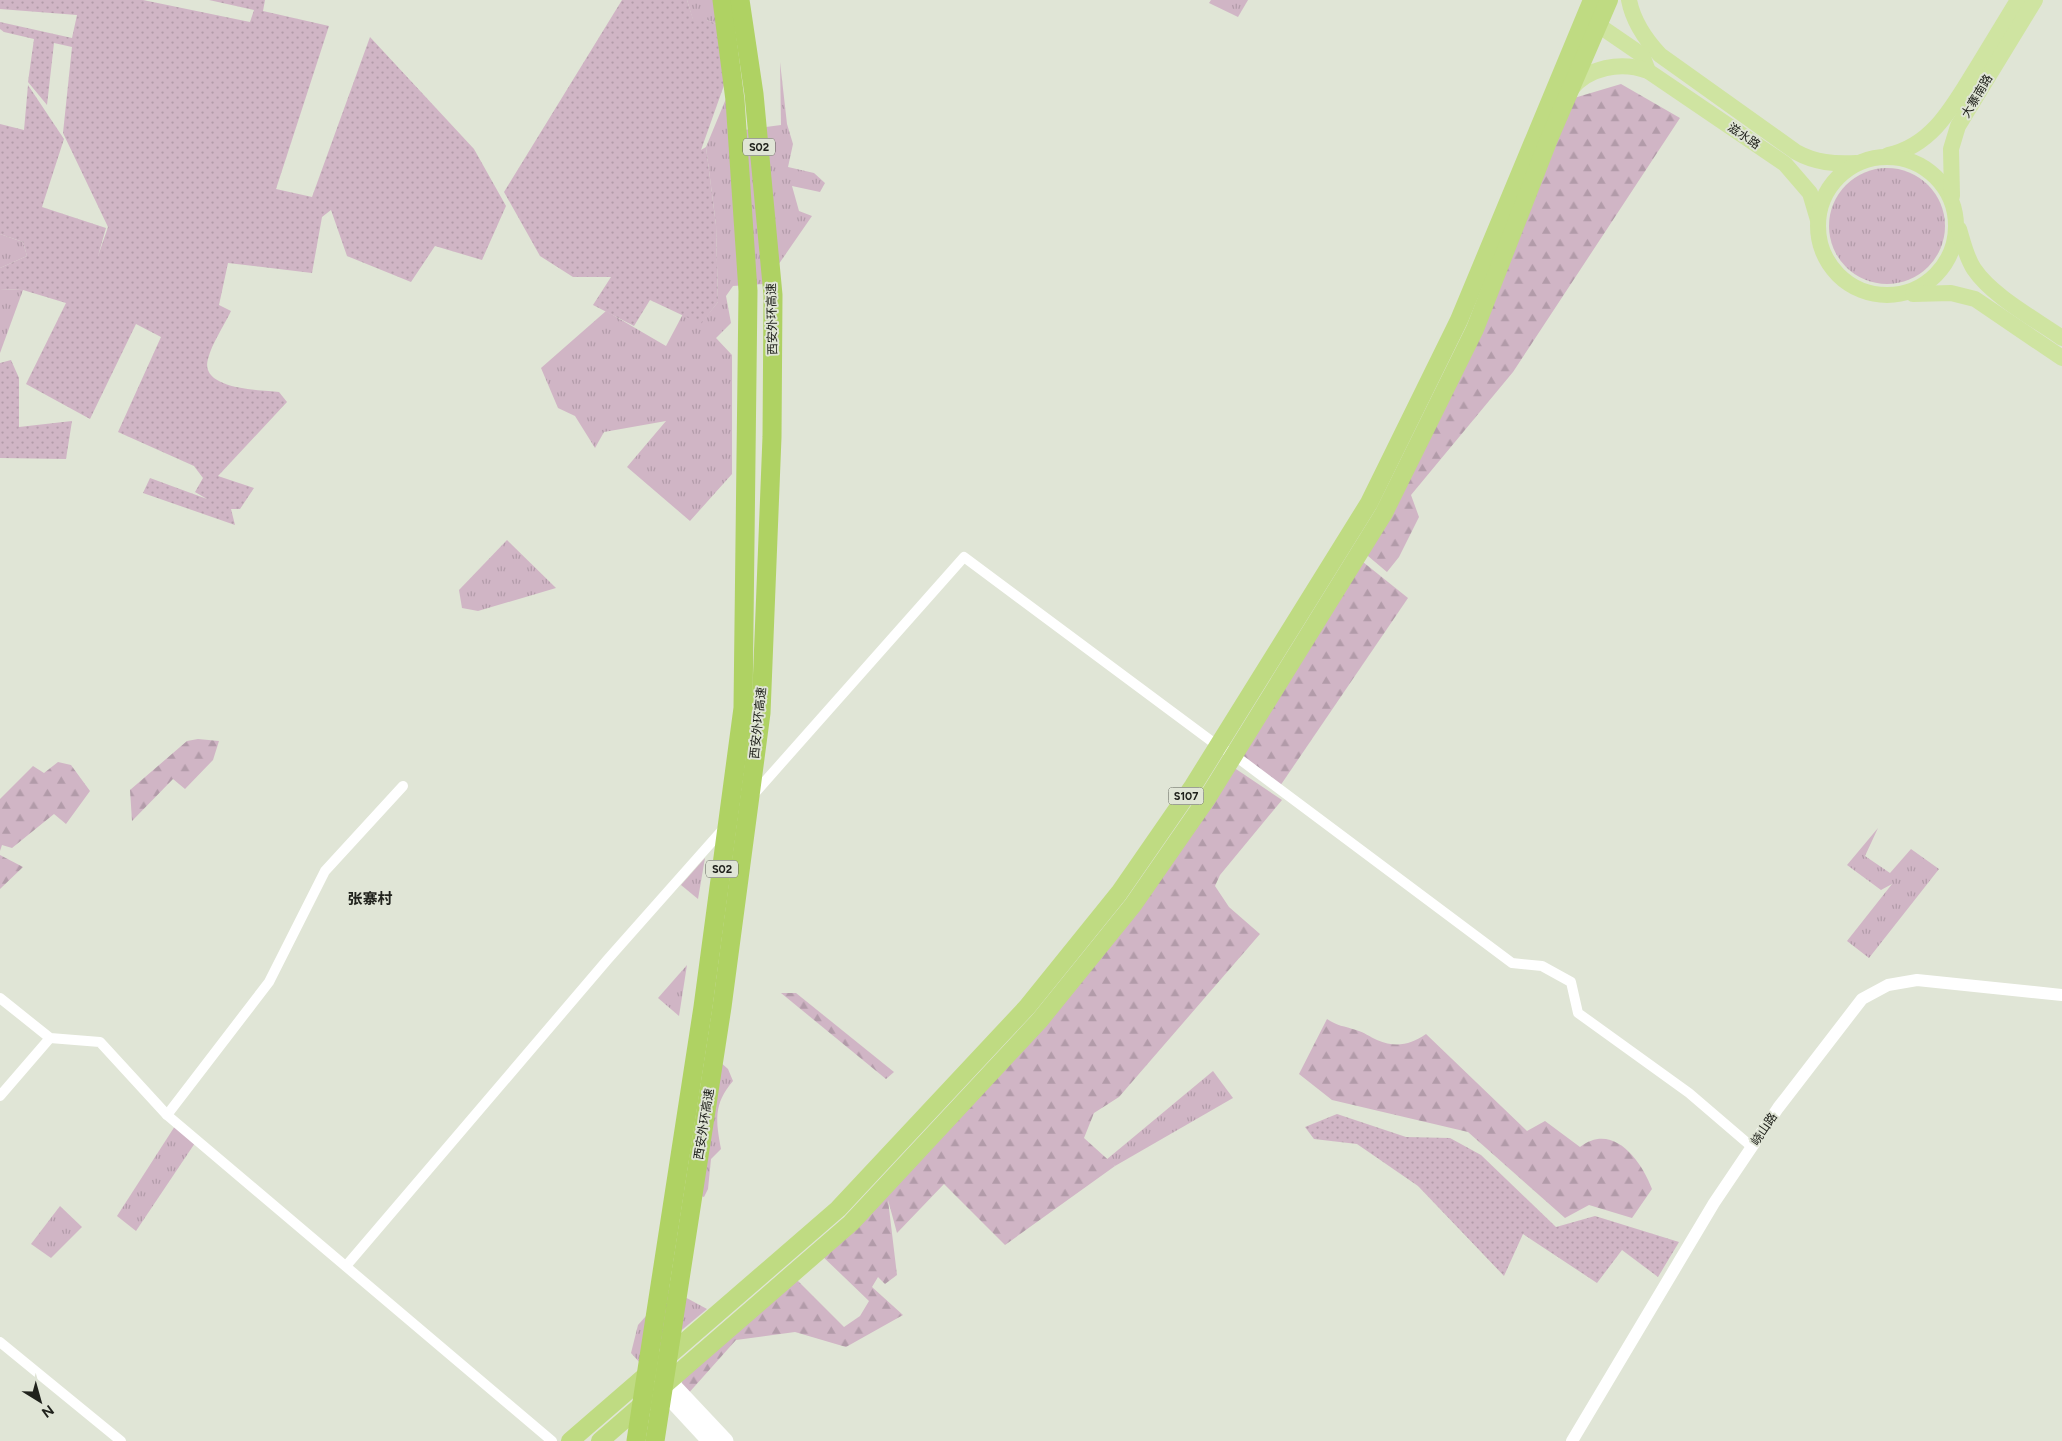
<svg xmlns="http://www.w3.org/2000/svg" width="2062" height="1441" font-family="Figtree,'Noto Sans SC',sans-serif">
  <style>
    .grass { fill: url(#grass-tufts) }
    .forest { fill: url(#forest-firs) }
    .garden { fill: url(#garden-dots) }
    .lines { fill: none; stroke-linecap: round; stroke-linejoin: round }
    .minor { stroke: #fff; stroke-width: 10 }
    .tertiary { stroke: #fff; stroke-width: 12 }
    .secondary { stroke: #fff; stroke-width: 15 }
    .primary { stroke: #cfe4a1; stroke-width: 16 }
    .trunk { stroke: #bfdb82; stroke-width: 18 }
    .motorway { stroke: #afd263; stroke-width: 19 }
    .labels { text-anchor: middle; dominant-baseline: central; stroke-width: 4; stroke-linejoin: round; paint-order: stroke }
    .shield { fill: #e0e5d6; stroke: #5a5c54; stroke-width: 1 }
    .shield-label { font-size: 11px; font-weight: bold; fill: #20221c }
    .street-label { font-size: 12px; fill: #20221c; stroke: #e0e5d6 }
    .quarter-label { font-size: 15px; font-weight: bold; fill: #20221c; stroke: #e0e5d6 }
  </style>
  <defs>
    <pattern id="grass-tufts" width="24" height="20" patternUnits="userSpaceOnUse" patternTransform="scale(1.25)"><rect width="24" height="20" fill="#d0b5c5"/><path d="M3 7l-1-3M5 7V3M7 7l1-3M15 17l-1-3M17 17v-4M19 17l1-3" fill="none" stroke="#b29ba9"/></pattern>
    <pattern id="forest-firs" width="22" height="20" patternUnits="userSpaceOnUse" patternTransform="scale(1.25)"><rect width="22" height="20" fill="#d0b5c5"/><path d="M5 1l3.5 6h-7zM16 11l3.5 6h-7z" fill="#b29ba9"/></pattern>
    <pattern id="garden-dots" width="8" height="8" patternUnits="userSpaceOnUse" patternTransform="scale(1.25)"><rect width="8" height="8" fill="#d0b5c5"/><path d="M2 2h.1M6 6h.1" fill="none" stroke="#b29ba9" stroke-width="1.8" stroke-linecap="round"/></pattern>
  </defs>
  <rect width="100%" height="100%" fill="#e0e5d6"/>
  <g class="grass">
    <path d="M687 0H718L721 26 707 20H693Z"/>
    <path d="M1211 0H1248L1238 17 1209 3Z"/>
    <path d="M780 62 787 124 793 144 788 167 814 173 825 183 820 192 792 186 799 211 812 216 765 284 733 286 726 296 731 323 716 338 732 355V474L690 521 627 467 666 421 604 432 595 448 575 416 558 408 541 368 606 311 666 346 683 314 701 323 718 302 716 225 706 147 730 89 737 131 781 125Z"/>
    <circle cx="1887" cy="226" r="58"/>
    <path d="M0 234 23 242 27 256 0 268Z"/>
    <path d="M0 289 23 290 0 353Z"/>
    <path d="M507 540 556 588 478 611 462 608 459 590Z"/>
    <path d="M1878 828 1865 856 1890 873 1911 849 1939 869 1869 958 1847 941 1892 884 1881 890 1847 865Z"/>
    <path d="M705 858 698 899 681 885Z"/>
    <path d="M687 965 679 1016 658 998Z"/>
    <path d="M719 1061 728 1069 733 1081C713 1104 716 1121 721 1149L711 1159 708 1189 704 1197 701 1196Z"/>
    <path d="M1213 1071 1233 1098 1115 1166 1106 1160Z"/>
    <path d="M175 1126 195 1143 136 1231 117 1216Z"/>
    <path d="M60 1206 82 1227 51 1258 31 1244Z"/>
    <path d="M670 1289 707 1309 641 1364 631 1353 638 1325Z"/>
  </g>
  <g class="forest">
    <path d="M1621 84 1680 118 1513 372 1411 495 1419 517 1399 557 1387 572 1362 551 1574 98Z"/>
    <path d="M1358 558 1408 598 1278 789 1235 756Z"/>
    <path d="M198 739 219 741 213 760 185 789 173 779 132 821 130 790 187 741Z"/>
    <path d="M58 762 71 765 90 791 66 824 54 814 12 848 2 845 0 851V799L33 766 44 773Z"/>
    <path d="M1230 765 1282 800 1220 875 1215 886 1229 907 1260 934 1119 1097 1094 1113 1084 1138 1115 1166 1005 1245 944 1184 897 1233 888 1200 897 1275 885 1284 878 1277 872 1287 903 1315 846 1347 795 1332 736 1340 678 1405 684 1371 793 1276 844 1327 860 1316 869 1301 818 1252 1038 1020Z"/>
    <path d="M0 855 23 867 0 889Z"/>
    <path d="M781 993H796L894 1072 886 1079Z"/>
    <path d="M1327 1019C1337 1026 1344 1026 1356 1030 1364 1032 1370 1037 1377 1040 1396 1048 1410 1045 1426 1034L1527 1131 1545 1121 1580 1147C1613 1122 1641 1160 1652 1189L1632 1218 1589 1205 1565 1218 1468 1132 1332 1100 1299 1074Z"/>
  </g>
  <g class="garden">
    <path d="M0 0H143L250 22 254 10 209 0H265L263 11 329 26 276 189 312 197 370 37 474 149 506 206 482 260 435 246 411 282 347 256 331 210 322 217 312 273 228 263 219 305 231 311C224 326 212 343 208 359 199 390 261 390 279 392L287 402 218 476 254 488 240 509H231L235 525 143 493 150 478 207 499 195 492 203 478 194 466 118 432 161 337 136 324 90 419 26 384 66 303 23 290 0 289V268L27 256 23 242 0 234V124L24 130 28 85 64 139 42 207 106 228 98 256 108 227 63 133 72 47 54 43 47 105 28 82 34 39 4 32 0 29V22L72 38 77 15 0 9Z"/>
    <path d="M622 0H687L693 19 707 20 721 26 728 74 701 150 706 147 716 225 718 302 701 324 650 300 634 326 593 305 611 277H573L540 256 504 192Z"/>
    <path d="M11 360 19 378V427L72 421 66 459 0 458V363Z"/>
    <path d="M1337 1114 1406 1137 1450 1138 1481 1155 1556 1227 1595 1216 1679 1242 1658 1277 1622 1250 1597 1283 1523 1234 1504 1276 1418 1186 1357 1144 1314 1139 1305 1127Z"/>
  </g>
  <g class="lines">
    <g class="minor">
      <path d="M753 795 964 557 1218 746 1234 755 1512 963 1542 966 1571 982 1578 1013 1689 1093 1752 1147"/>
      <path d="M0 998 50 1038 100 1042 167 1115 552 1441"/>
      <path d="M0 1096 50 1038"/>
      <path d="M167 1115 269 982 325 871 403 786"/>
      <path d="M346 1266 608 959 725 827"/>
      <path d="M0 1342 121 1441"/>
    </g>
    <path class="tertiary" d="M1572 1441 1714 1203 1778 1108 1862 999 1888 985 1917 980 2062 995"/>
    <g class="secondary">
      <path d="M662 1373 726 1441"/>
      <path d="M657 1385 709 1441"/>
    </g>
    <g class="primary">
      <path d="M1629 0C1633 21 1645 39 1660 55L1796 152C1816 163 1834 164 1856 163"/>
      <path d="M1588 18 1642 55 1648 71"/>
      <path d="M1570 90C1588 67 1621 61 1648 71L1785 164 1810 193 1818 220"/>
      <path d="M1888 155C1933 146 1954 104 1976 69 1990 46 2004 23 2018 0"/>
      <circle cx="1887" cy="226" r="69"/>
      <path d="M1952 196 1951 149 1958 126 2035 0"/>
      <path d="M1959 229C1963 242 1966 257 1974 269 1992 296 2035 319 2062 338"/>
      <path d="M1913 294 1951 293 1975 299 2062 358"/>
    </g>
    <g class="trunk">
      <path d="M570 1441 838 1209 1027 1007 1119 893 1193 786 1369 503 1459 320 1592 0"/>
      <path d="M600 1441 851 1223 1040 1020 1133 905 1208 797 1384 513 1475 329 1549 139 1609 0"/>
    </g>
    <g class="motorway">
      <path d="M636 1441 703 1007 743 708 748 291 735 100 722 0"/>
      <path d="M655 1441 722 1007 761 713 772 437 773 295 754 94 740 0"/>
    </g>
  </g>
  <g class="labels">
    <g class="shield">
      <rect x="743" y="138.5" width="32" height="17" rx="4"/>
      <rect x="1168.5" y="787.5" width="35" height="17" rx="4"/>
      <rect x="706" y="860.5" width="32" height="17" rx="4"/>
    </g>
    <g class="shield-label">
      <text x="759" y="147">S02</text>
      <text x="1186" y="796">S107</text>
      <text x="722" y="869">S02</text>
    </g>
    <g class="street-label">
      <text transform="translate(1977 96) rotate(-59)">大寨南路</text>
      <text transform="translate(1744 136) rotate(34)">滋水路</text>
      <text transform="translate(772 319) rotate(-91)">西安外环高速</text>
      <text transform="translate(758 723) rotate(-84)">西安外环高速</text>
      <text transform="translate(704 1124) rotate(-81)">西安外环高速</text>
      <text transform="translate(1764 1129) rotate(-56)">峣山路</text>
    </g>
    <g class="quarter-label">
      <text x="370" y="899">张寨村</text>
    </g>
  </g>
  <g transform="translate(40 1401) rotate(143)" stroke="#e0e5d6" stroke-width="4" paint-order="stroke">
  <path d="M0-4L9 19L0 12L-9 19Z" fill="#20221c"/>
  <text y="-8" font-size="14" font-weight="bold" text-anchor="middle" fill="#20221c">N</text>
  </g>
</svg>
